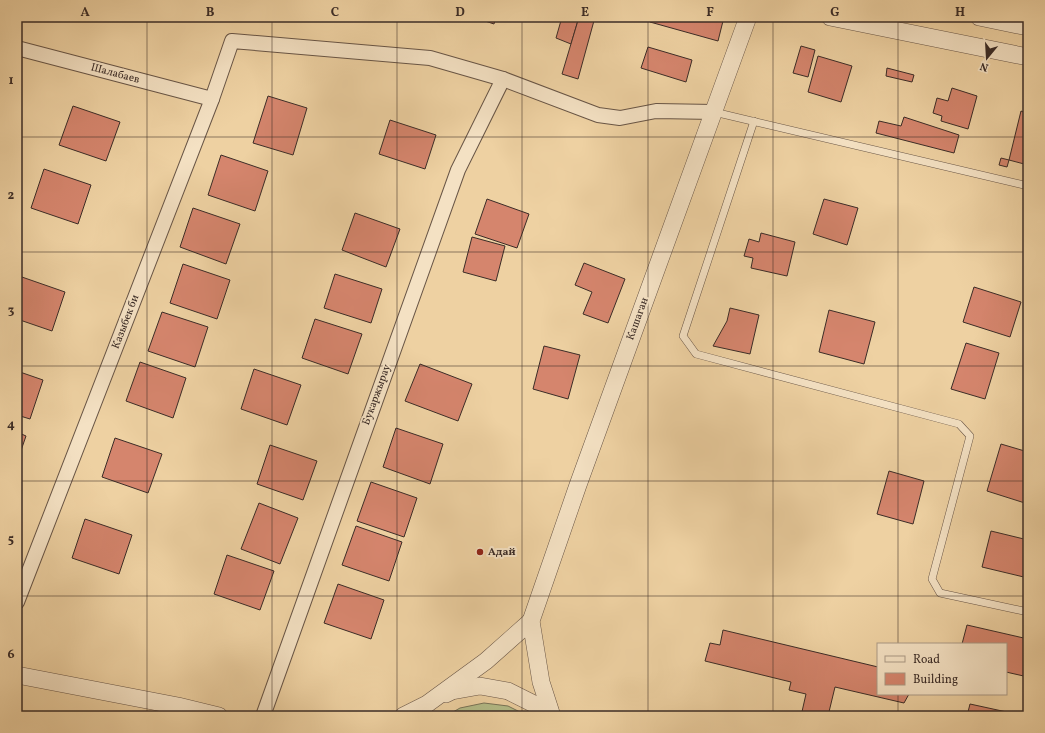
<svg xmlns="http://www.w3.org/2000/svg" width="1045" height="733" font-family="Vollkorn,serif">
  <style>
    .green { fill: #b4bd89; stroke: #787458 }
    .building { fill: #d5856d; stroke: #3b2c27 }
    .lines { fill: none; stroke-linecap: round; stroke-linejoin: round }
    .service-casing { stroke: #685546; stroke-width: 8 }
    .minor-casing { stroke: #685546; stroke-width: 16 }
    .tertiary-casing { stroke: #685546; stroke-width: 18 }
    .service { stroke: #f4e1c3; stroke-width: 7 }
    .minor { stroke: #f4e1c3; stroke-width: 14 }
    .tertiary { stroke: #f4e1c3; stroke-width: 17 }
    .grid { fill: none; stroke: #3b2c27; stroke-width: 1; stroke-opacity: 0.55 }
    .poi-dot { fill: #8f2418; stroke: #f4e1c3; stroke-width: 1.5 }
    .labels { text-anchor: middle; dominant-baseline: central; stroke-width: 4; stroke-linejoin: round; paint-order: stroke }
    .street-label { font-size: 11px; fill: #3b2c27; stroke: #f4e1c3 }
    .poi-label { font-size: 11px; font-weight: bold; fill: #3b2c27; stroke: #f4e1c3; text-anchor: start }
    .neatline { fill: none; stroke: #3b2c27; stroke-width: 1.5 }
    .grid-label { font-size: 13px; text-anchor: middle; font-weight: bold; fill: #3b2c27 }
  </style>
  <rect width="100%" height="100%" fill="#eed1a2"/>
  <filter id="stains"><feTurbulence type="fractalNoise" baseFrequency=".005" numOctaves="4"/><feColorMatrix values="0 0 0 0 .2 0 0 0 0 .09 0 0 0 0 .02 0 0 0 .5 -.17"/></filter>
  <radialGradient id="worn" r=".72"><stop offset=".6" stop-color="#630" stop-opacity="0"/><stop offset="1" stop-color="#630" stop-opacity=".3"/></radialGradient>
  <path class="green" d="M484 703 508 706 528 716H446L460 708Z"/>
  <g class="building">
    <path d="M480 17H496L494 24 479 19Z"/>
    <path d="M562 17H579L571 44 556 38Z"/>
    <path d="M579 17H595L578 79 562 74Z"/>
    <path d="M651 17H724L718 41 650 22Z"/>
    <path d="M801 46 815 50 808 77 793 73Z"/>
    <path d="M648 47 692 60 686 82 641 68Z"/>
    <path d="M818 56 852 66 841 102 808 92Z"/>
    <path d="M887 68 914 75 912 82 886 76Z"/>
    <path d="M952 88 977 96 968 129 941 121 942 116 933 113 937 98 948 101Z"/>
    <path d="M268 96 307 108 293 155 253 143Z"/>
    <path d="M73 106 120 122 106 161 59 145Z"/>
    <path d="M1021 111 1028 114V165L1009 160Z"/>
    <path d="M904 117 959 135 954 153 876 133 879 121 901 126Z"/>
    <path d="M390 120 436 135 425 169 379 154Z"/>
    <path d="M221 155 268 171 255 211 208 195Z"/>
    <path d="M1001 158 1009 160 1007 167 999 165Z"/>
    <path d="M44 169 91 185 78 224 31 208Z"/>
    <path d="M487 199 529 214 517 248 475 234Z"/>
    <path d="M824 199 858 208 847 245 813 234Z"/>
    <path d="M193 208 240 224 226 264 180 247Z"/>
    <path d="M355 213 400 229 386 267 342 250Z"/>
    <path d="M761 233 795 242 787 276 751 268 753 258 744 256 749 239 759 242Z"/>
    <path d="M472 237 505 246 496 281 463 272Z"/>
    <path d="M584 263 625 279 608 323 583 314 592 292 575 285Z"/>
    <path d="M183 264 230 280 217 319 170 303Z"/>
    <path d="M335 274 382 289 371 323 324 308Z"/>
    <path d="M19 276 65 292 52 331 17 319V281Z"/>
    <path d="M974 287 1021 302 1010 337 963 322Z"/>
    <path d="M730 308 759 315 750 354 713 346 727 321Z"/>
    <path d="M829 310 875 322 864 364 819 352Z"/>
    <path d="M162 312 208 327 195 367 148 351Z"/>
    <path d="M315 319 362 334 348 374 302 358Z"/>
    <path d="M966 343 999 353 985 399 951 389Z"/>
    <path d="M544 346 580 355 568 399 533 389Z"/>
    <path d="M140 362 186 378 173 418 126 401Z"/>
    <path d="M420 364 472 384 458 421 405 401Z"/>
    <path d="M254 369 301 385 287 425 241 409Z"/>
    <path d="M17 371 43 380 30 419 17 415Z"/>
    <path d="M396 428 443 444 430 484 383 467Z"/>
    <path d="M17 432 26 436 17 462Z"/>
    <path d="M115 438 162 454 148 493 102 477Z"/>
    <path d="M1001 444 1028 452V504L987 491Z"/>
    <path d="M270 445 317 461 303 500 257 484Z"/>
    <path d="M889 471 924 481 913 524 877 514Z"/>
    <path d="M371 482 417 498 404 537 357 521Z"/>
    <path d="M259 503 298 518 280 564 241 549Z"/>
    <path d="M85 519 132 535 119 574 72 558Z"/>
    <path d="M356 526 402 542 389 581 342 565Z"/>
    <path d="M991 531 1028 540V578L982 567Z"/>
    <path d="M227 555 274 571 260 610 214 594Z"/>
    <path d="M338 584 384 600 371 639 324 623Z"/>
    <path d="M967 625 1028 639V677L1006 672V644H962Z"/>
    <path d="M723 630 878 667V694H909L904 703 835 687 828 716H801L806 694 789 690 791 682 705 661 710 643 720 645Z"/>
    <path d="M970 704 1025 716H967Z"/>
  </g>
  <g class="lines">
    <g class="service-casing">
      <g id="service">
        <path d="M714 112 1028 186"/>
        <path d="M754 121 683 336 696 354 959 424 970 436 932 579 940 593 1028 612"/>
      </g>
    </g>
    <g class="minor-casing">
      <g id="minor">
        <path d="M17 48 212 99"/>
        <path d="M17 602 212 99 232 41 430 58 503 79 598 115 620 118 656 111 714 112"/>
        <path d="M263 716 458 170 503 79"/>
      </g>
    </g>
    <g class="tertiary-casing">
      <g id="tertiary">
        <path d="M830 17 1028 57"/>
        <path d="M979 17 1028 27"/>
        <path d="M17 675 178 706 219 716"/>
        <path d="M446 694 452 691 480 686 508 691 534 704 546 716"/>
        <path d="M403 716 427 704 486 661 531 621"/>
        <path d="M552 716 541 682 531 621 578 485 748 17"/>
      </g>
    </g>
    <use href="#service" class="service"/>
    <use href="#minor" class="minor"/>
    <use href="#tertiary" class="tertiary"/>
  </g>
  <path class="grid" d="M147 17V716M272 17V716M397 17V716M522 17V716M648 17V716M773 17V716M898 17V644M17 137H1028M17 252H1028M17 366H1028M17 481H1028M17 596H1028M898 694V716"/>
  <circle class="poi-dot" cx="480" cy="552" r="4"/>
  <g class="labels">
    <g class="street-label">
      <text transform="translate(115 74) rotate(15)">Шалабаев</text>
      <text transform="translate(638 319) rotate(-70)">Кашаган</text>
      <text transform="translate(126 322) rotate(-69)">Казыбек би</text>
      <text transform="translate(377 395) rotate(-70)">Букаржырау</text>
    </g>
    <g class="poi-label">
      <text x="488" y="552">Адай</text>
    </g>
  </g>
  <rect width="1045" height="733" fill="none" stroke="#eed1a2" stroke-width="44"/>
  <rect x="877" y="643" width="130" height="52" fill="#f4e1c3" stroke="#aa9985"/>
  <rect x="885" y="656" width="20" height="6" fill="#f4e1c3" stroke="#aa9985"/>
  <text x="913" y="663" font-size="12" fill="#3b2c27">Road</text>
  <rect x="885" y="673" width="20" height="12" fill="#d5856d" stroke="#aa9985"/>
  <text x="913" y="683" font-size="12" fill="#3b2c27">Building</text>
  <g transform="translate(987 58) rotate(198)" stroke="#f4e1c3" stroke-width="3" paint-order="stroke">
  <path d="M0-3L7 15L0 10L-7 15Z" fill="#3b2c27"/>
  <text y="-6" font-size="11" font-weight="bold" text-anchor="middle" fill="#3b2c27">N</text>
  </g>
  <rect x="22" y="22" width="1001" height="689" class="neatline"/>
  <g class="grid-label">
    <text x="85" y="16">A</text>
    <text x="210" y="16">B</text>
    <text x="335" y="16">C</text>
    <text x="460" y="16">D</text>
    <text x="585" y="16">E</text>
    <text x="710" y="16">F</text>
    <text x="835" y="16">G</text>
    <text x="960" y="16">H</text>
    <text x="11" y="84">1</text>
    <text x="11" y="199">2</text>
    <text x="11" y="314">3</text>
    <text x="11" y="428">4</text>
    <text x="11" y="543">5</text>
    <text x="11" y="658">6</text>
  </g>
  <rect width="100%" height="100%" filter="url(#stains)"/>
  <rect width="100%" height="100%" fill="url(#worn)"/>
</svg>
